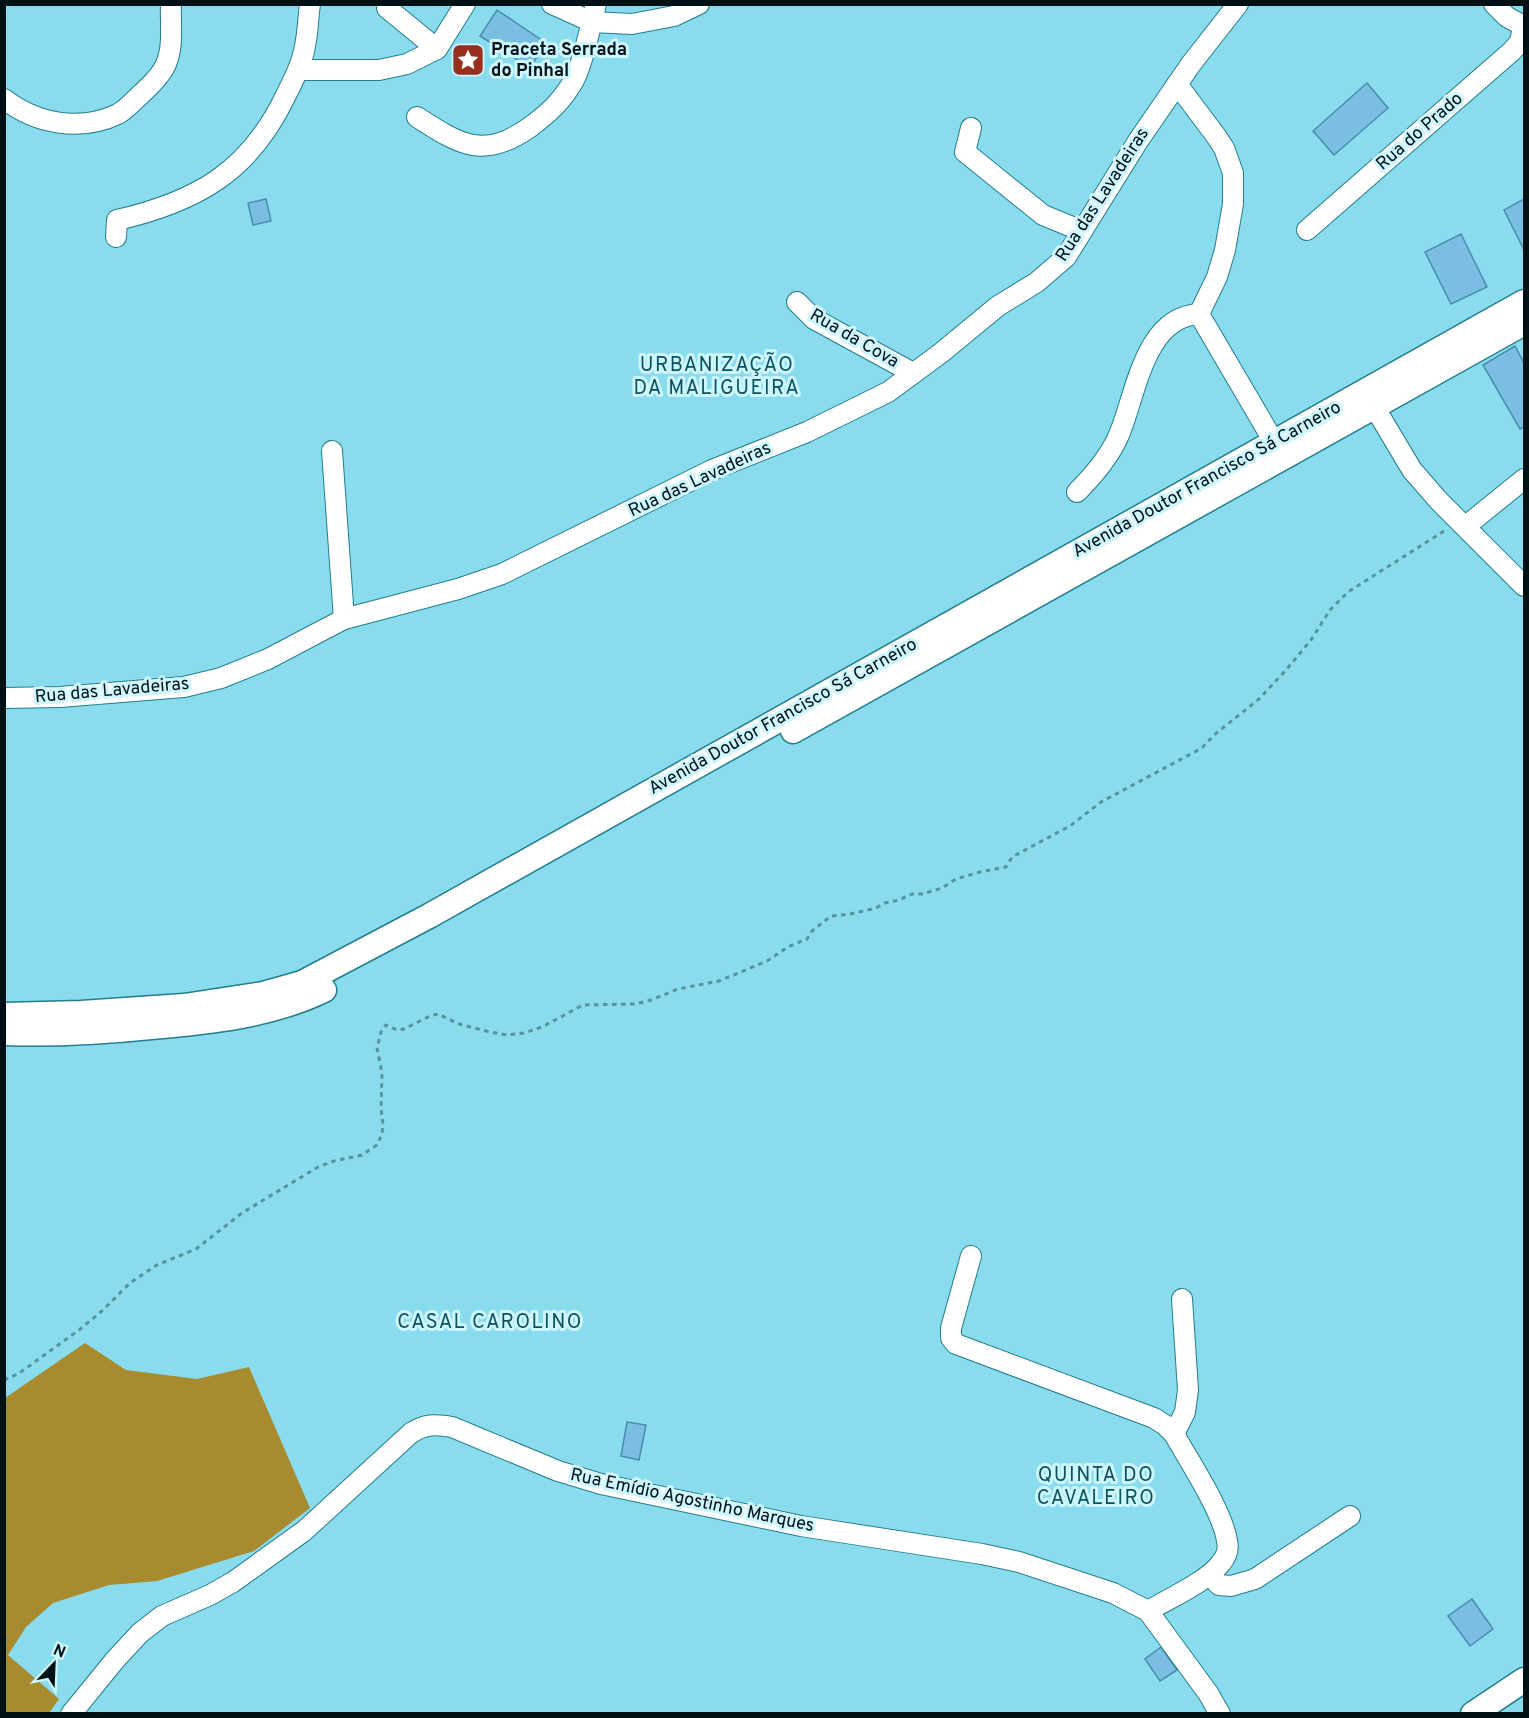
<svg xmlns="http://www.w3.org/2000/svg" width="1529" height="1718" font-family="Overpass,sans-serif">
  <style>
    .forest { fill: #a78b2e }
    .building { fill: #7abee1; stroke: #498dae; stroke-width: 1.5 }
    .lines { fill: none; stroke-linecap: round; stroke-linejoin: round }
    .minor-casing { stroke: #227d8d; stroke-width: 22 }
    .major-casing { stroke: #227d8d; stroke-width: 27 }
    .path { stroke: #57939f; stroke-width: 3; stroke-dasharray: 4.5 4.5; stroke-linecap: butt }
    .minor { stroke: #fff; stroke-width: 20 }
    .major { stroke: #fff; stroke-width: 24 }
    .labels { text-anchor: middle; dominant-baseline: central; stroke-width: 6; stroke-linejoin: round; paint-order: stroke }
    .poi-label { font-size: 18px; font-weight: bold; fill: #001116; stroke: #cef6fe; text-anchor: start }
    .street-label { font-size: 18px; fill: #001116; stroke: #cef6fe }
    .neighbourhood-label { font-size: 20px; letter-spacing: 1.5px; fill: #08535e; stroke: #cef6fe }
  </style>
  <rect width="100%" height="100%" fill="#88dced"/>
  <path class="forest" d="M85 1343 126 1370 197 1379 249 1367 310 1508 254 1551 157 1581 109 1585 53 1603 26 1627 8 1655 59 1699 49 1713H5V1398Z"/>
  <g class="building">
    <path d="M497 10 546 43 530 68 480 36Z"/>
    <path d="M1367 83 1388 108 1334 155 1313 131Z"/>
    <path d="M266 199 271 221 253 225 248 203Z"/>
    <path d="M1524 199V250L1504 210Z"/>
    <path d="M1461 234 1487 287 1451 304 1425 252Z"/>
    <path d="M1515 346 1524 363V427L1520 429 1483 365Z"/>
    <path d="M627 1422 646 1425 639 1460 621 1456Z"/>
    <path d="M1472 1599 1493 1629 1470 1646 1448 1616Z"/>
    <path d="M1161 1647 1177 1670 1160 1681 1145 1659Z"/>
  </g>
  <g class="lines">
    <g class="minor-casing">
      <g id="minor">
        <path d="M552 4 592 22 632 24 674 16 699 4"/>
        <path d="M1494 4 1507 17 1524 26"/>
        <path d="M387 8 437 49"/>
        <path d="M299 70H379L407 64 437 49 465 4"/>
        <path d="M1177 84 1216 136 1224 148 1233 173V204L1225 250 1217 277 1199 314 1274 442"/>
        <path d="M4 99C36 124 80 132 118 114 125 110 133 102 139 96 148 88 161 76 166 64 174 45 170 24 171 4"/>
        <path d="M417 117C460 145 484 160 530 127 549 113 562 101 574 80 583 64 591 24 596 4"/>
        <path d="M971 128 965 152 1043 215 1082 231"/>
        <path d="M1307 230 1512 51 1520 42 1523 26"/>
        <path d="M116 237 117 220C196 202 249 172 285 97 293 81 302 64 305 46 308 32 308 18 310 4"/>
        <path d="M797 302 814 319 913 373"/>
        <path d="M1375 408 1412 470 1439 501 1524 586"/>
        <path d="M332 451 344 619"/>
        <path d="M1077 492C1092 477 1109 457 1118 437 1136 397 1143 317 1199 314"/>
        <path d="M1466 526 1524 479"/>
        <path d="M4 698 60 697 184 687 221 678 268 659 344 619 458 589 502 574 712 470 807 432 888 392 941 353 998 306 1037 282 1066 257 1138 141 1191 64 1238 4"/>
        <path d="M971 1256 951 1328V1338L956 1344 1154 1418 1165 1425 1174 1434C1189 1461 1223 1512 1227 1541 1229 1549 1226 1557 1221 1563 1208 1581 1168 1599 1148 1611"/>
        <path d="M1174 1434 1185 1412 1188 1390 1182 1299"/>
        <path d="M1210 1575 1219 1585 1231 1586 1255 1579 1350 1516"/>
        <path d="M71 1714 115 1660 140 1633 162 1616 210 1595 233 1582 304 1531 411 1433C425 1424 435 1424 452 1427L558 1471 601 1484 801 1526 982 1554 1019 1562 1113 1593 1148 1611 1208 1693 1220 1714"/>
      </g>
    </g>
    <g class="major-casing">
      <g id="major">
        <path d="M793 731 1524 323"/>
        <path d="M4 1015 81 1013 184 1006 263 994 302 983 429 916 1524 302"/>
        <path d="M4 1033C53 1035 102 1032 151 1027 209 1022 270 1016 324 990"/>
        <path d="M1473 1714 1524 1680"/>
      </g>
    </g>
    <path class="path" d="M4 1380 18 1374 79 1330 103 1310 130 1283 157 1265 196 1249 242 1213 318 1167 334 1161 362 1155 377 1145 382 1134 383 1124 381 1109 382 1073 377 1048 381 1032 386 1025 397 1030 404 1029 430 1016 438 1014 459 1024 490 1032 507 1035 524 1033 542 1027 583 1005 635 1004 651 1000 678 989 719 981 767 961 788 947 807 939 812 931 831 916 850 914 876 908 885 903 899 900 912 894H922L942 888 956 879 980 872 1006 867 1012 857 1070 826 1101 802 1202 748 1214 735 1259 699 1286 670 1311 640 1330 610 1348 592 1444 531"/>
    <use href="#minor" class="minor"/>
    <use href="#major" class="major"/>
  </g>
  <defs>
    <g id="sight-square" transform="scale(1.725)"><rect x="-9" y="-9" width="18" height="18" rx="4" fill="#982f1e" stroke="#cef6fe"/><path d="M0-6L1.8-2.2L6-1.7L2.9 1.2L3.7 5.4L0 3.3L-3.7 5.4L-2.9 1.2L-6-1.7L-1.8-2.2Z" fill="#fff"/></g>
  </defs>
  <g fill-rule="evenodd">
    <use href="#sight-square" x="468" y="60"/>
  </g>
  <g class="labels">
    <g class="poi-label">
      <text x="491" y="50">Praceta Serrada<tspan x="491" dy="21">do Pinhal</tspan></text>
    </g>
    <g class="street-label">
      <text transform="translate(1420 132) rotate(-41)">Rua do Prado</text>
      <text transform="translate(1103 195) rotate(-57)">Rua das Lavadeiras</text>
      <text transform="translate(854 339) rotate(30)">Rua da Cova</text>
      <text transform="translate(700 480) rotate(-25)">Rua das Lavadeiras</text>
      <text transform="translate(1207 480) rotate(-29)">Avenida Doutor Francisco Sá Carneiro</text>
      <text transform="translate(112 691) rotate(-5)">Rua das Lavadeiras</text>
      <text transform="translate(783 717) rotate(-29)">Avenida Doutor Francisco Sá Carneiro</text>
      <text transform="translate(692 1501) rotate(12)">Rua Emídio Agostinho Marques</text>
    </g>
    <g class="neighbourhood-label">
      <text x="717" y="366">URBANIZAÇÃO<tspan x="717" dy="23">DA MALIGUEIRA</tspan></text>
      <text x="490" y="1323">CASAL CAROLINO</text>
      <text x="1096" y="1476">QUINTA DO<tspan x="1096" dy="23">CAVALEIRO</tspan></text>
    </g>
  </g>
  <rect width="1529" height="1718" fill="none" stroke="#001116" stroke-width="12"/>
  <g transform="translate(54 1664) rotate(23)" stroke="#cef6fe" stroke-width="4.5" paint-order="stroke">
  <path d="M0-4.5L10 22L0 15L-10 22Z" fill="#001116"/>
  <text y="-9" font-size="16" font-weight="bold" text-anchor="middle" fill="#001116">N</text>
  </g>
</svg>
